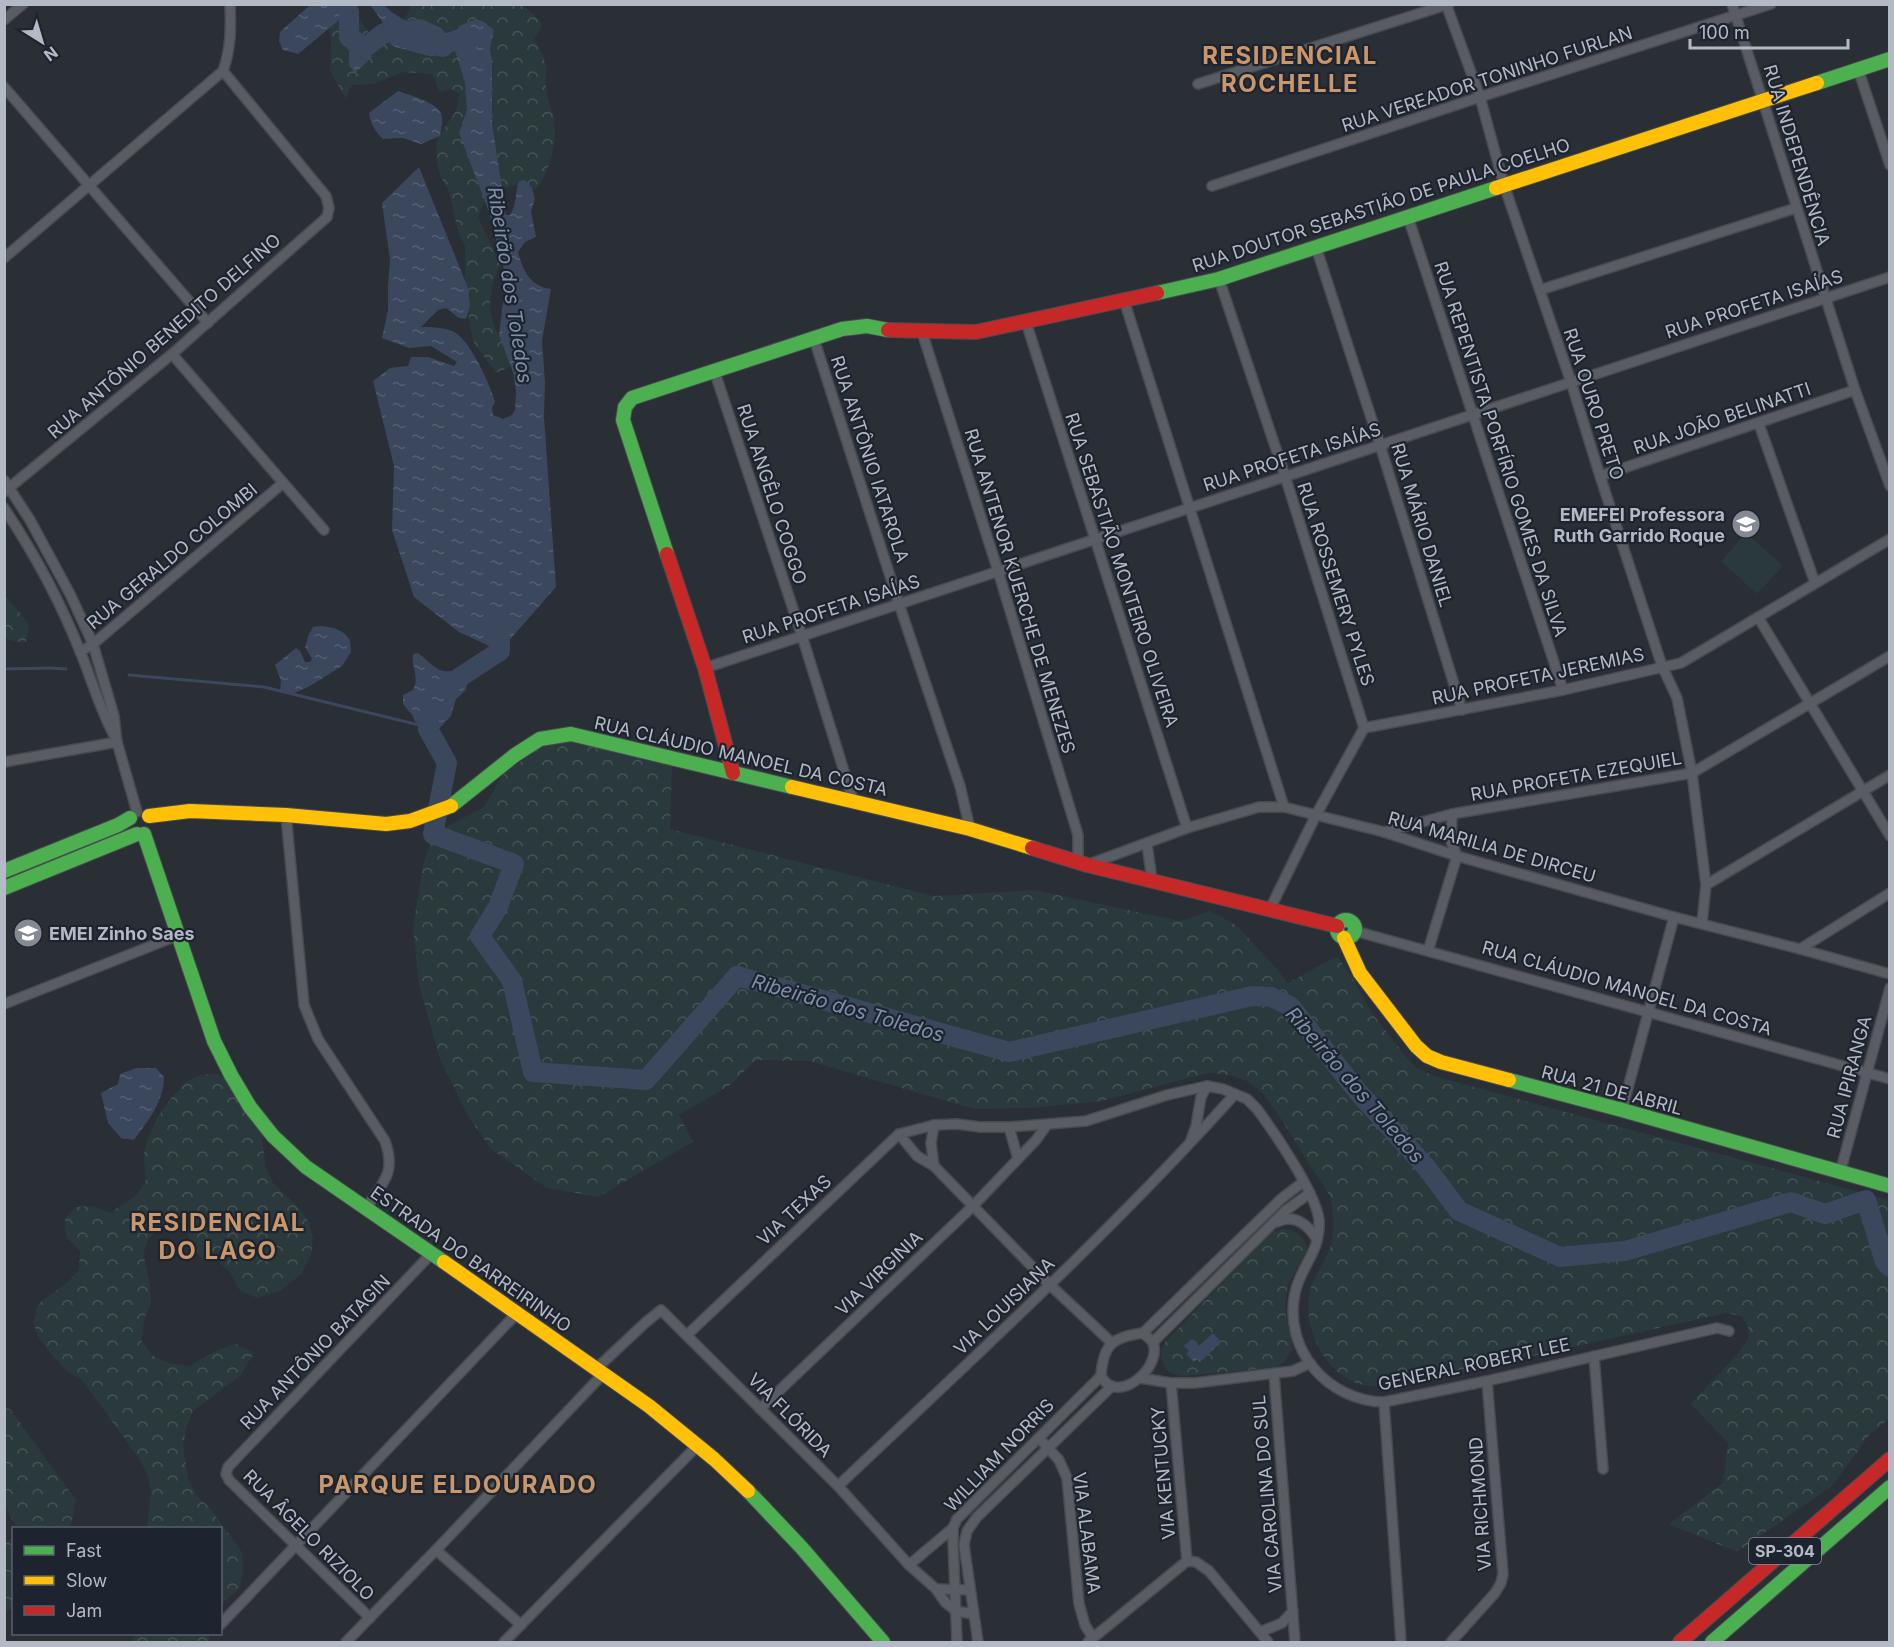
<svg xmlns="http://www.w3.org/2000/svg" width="1894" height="1647" font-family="Inter,sans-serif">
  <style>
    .grass { fill: #2a393b }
    .forest { fill: url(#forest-crowns) }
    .water { fill: url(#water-ripples) }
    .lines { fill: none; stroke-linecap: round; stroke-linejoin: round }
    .stream { stroke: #3a475d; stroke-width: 3 }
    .river { stroke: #3a475d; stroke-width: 20 }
    .street-casing { stroke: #484a50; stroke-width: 12 }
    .fast-casing { stroke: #484a50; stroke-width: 16 }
    .slow-casing { stroke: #484a50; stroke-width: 16 }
    .jam-casing { stroke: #484a50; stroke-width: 16 }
    .street { stroke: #595c63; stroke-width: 9 }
    .fast { stroke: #4caf50; stroke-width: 14 }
    .slow { stroke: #ffc107; stroke-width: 14 }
    .jam { stroke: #c62828; stroke-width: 14 }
    .labels { text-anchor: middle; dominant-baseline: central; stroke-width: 4.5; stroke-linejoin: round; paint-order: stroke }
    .shield { fill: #1e242f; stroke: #878d98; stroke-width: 1.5 }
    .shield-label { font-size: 16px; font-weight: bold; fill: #b4bac5 }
    .street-label { font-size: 18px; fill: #b4bac5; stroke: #1e242f }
    .poi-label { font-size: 18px; font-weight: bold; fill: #b4bac5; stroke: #1e242f; text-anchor: end }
    .water-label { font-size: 20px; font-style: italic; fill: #7e8faa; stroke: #1e242f }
    .district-label { font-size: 24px; font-weight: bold; letter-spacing: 1.5px; fill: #ca976b; stroke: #1e242f }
  </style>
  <defs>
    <pattern id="forest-crowns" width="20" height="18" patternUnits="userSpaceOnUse" patternTransform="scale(1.5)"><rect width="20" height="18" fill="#2a393b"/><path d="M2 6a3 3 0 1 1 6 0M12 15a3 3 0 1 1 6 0" fill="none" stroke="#465456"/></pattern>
    <pattern id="water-ripples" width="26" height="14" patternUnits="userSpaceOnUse" patternTransform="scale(1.5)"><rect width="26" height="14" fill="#3a475d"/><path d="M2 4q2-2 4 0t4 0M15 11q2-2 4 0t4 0" fill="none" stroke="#545f73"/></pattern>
  </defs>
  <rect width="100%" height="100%" fill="#2a2e35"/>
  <path class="grass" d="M1746 533 1783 566 1757 594 1721 561Z"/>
  <g class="forest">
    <path d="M329 5H354C355 13 369 32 374 42 388 35 409 21 410 5H522L539 19 542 25 537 35 533 39C540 48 545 57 546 69 547 75 545 81 546 87 547 98 552 109 554 119 558 146 550 168 536 190L517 185 500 189 485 200 478 217 500 263C491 286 485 309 497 332 500 338 506 342 508 348 510 353 510 361 510 367L496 373 474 343 470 327 465 288V246L458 232 449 192 440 175 436 159 437 139 457 109 459 94 452 89 439 92 434 77 430 74 403 72 374 84 353 85 350 88 346 99 330 71 331 47 330 29 332 11Z"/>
    <path d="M5 597 18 610 29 625 26 643 9 640 5 637Z"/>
    <path d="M577 741 672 766 670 829 933 896 1034 890 1180 921 1210 911 1236 925 1277 969 1288 983 1337 956 1352 977 1372 1013 1403 1053 1416 1068 1434 1076 1889 1200V1419L1871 1433 1832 1486 1737 1552 1669 1524 1723 1483 1728 1443 1691 1404 1739 1352 1748 1339V1326L1741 1316 1726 1313 1392 1387C1380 1387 1368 1387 1356 1383 1324 1370 1304 1330 1309 1296 1311 1279 1323 1267 1329 1250 1335 1236 1334 1216 1331 1201 1329 1190 1318 1178 1312 1169 1296 1143 1281 1117 1262 1092L1247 1081 1229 1075 1208 1073 1102 1101 1031 1108 974 1109 809 1061 756 1060 730 1085 679 1115 693 1142 598 1197 547 1188 491 1149 468 1116 440 1059 419 985 413 927 423 865 433 834 484 807 503 774 544 745Z"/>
    <path d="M217 1074 231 1083 261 1130 266 1168 273 1183 298 1207 309 1222 313 1238 311 1255 301 1274 280 1291 257 1298 240 1291 230 1272 218 1261 201 1258 190 1243 186 1223 169 1220C128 1250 150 1260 151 1299 152 1305 147 1311 145 1317 143 1324 143 1333 141 1340L152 1355 169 1363 191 1366C205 1355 219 1349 236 1344L254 1353 240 1376 193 1411 186 1428 183 1445 188 1479 197 1496 209 1507 242 1552 243 1570 240 1588 221 1604 220 1528H147L151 1491 147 1475 140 1460 82 1380 67 1371 52 1355 39 1338 33 1323 38 1304 68 1282 79 1270 80 1251 66 1237 65 1219 75 1207 93 1206 110 1213C119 1206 134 1199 140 1190 152 1176 142 1169 144 1155 146 1129 174 1086 198 1076 203 1074 211 1074 217 1074Z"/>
    <path d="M1281 1229C1295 1229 1304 1235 1307 1249 1302 1264 1291 1274 1287 1290 1285 1301 1285 1312 1287 1323 1288 1329 1291 1334 1292 1340 1295 1354 1284 1364 1273 1368L1182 1376C1164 1374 1156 1358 1165 1342L1272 1232Z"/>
    <path d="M5 1408 10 1409 76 1500 73 1517 69 1528H17L5 1507Z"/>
    <path d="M13 1537V1607L5 1613V1544Z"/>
    <path d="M135 1634H209L210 1642H131Z"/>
  </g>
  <g class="water">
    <path d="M310 5H345L349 12 298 54 283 50 279 41 280 32Z"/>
    <path d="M370 5H384C401 23 428 27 443 47L436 56H429L392 46 384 33 382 21Z"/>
    <path d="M476 19 484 22 494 30 490 48 492 67V123L506 215H510C517 205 515 192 519 181L525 180 532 188 535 199 531 211 536 237 525 242 518 252C523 271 530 286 551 289L542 341 545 382 544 417 556 587 500 651 459 632 414 597 392 530 394 466 373 381 390 368 408 366 411 357H428L454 366 457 362 431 346 409 348 382 338 388 310V286L390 260 382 203 419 167 468 288 470 305 466 319 459 318 446 308 438 310 421 327C432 327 443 327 454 332 470 340 490 384 495 402L492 408 493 415 503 419 512 415 515 410 516 392 514 375 499 335 506 277 489 212 459 133 467 110 465 83 452 41 459 26Z"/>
    <path d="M349 37 354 38 360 44 365 40 372 57 355 73 349 65Z"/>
    <path d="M398 91C409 95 441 103 442 117 443 123 441 130 440 136L421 144 403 138 383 139C376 133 370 123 369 113Z"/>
    <path d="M322 626 334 628 344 633 350 640 351 652 342 666 310 686 292 694 280 691 281 681 275 665 296 648 300 651 305 662H310L312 659 305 647 309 634 313 627Z"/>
    <path d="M418 653C425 658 431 665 438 669 449 675 458 665 468 682L465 691 456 699 451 716 432 736 422 735 412 715 403 704V695L413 690C420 677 411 667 413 654Z"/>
    <path d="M136 1068H156L164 1077C164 1101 148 1121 134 1140L121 1138 108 1123 101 1093 118 1084 120 1074Z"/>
    <path d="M1213 1333 1221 1342 1200 1362 1197 1359 1194 1362 1186 1354 1189 1351 1184 1346 1192 1339 1199 1346Z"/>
  </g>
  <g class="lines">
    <g class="stream">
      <path d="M4 669 50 668 66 669"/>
      <path d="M129 675 264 687 419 725"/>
    </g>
    <g class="river">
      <path d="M345 4 349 12V37L360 44 367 46 384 33 420 29 435 36 443 47 445 44 460 39 465 42 467 53"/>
      <path d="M442 689 500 651V626"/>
      <path d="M430 712 428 729 447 763 433 834 514 864 498 907 480 936 512 981 533 1072 646 1080 737 976 1009 1052 1252 996 1271 997 1290 1006 1358 1092 1426 1167 1459 1211 1560 1257 1625 1251 1791 1202 1825 1214 1866 1200 1885 1262 1890 1267"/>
    </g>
    <g class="street-casing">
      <g id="street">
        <path d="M1446 4 1480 97 1504 185 1571 382 1600 476 1662 666 1677 698 1692 773 1706 885 1702 923"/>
        <path d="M1732 4 1855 390 1890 486"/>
        <path d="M4 20 23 4"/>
        <path d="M1858 69 1890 165"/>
        <path d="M1198 84 1449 4"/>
        <path d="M4 87 208 323"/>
        <path d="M1212 186 1480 97 1771 4"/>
        <path d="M1408 217 1563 690"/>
        <path d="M1316 247 1380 445 1462 710"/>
        <path d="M4 258 223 71"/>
        <path d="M1219 279 1285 476 1364 728"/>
        <path d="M1540 290 1796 208"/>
        <path d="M1124 300 1284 807"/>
        <path d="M1026 322 1187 828"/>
        <path d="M922 332 998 571 1078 835V862"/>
        <path d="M814 339 899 604 960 786 970 829"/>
        <path d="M172 354 324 530"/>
        <path d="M714 370 802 636 853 800"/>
        <path d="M1759 424 1815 583"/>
        <path d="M1600 476 1855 390"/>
        <path d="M4 480 30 520 70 594 93 644 114 716 117 742 137 812"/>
        <path d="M4 492 172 354 327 217 329 208 326 196 223 71C231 48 231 28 230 4"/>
        <path d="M4 508C34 553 60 601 80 651 92 680 100 710 115 737"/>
        <path d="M1758 617 1890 836"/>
        <path d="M80 652 93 644 283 483"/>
        <path d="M705 668 1890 277"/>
        <path d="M4 762 117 742"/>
        <path d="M286 815 304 1005 318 1039 385 1141C396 1173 384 1181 367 1207"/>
        <path d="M1384 832 1452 814 1692 773 1890 656"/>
        <path d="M1147 844 1152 880"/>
        <path d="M1087 865 1187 828 1259 807H1284L1384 832 1457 856 1674 917 1800 949 1890 974"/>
        <path d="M1706 885 1890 775"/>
        <path d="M1270 909 1316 815 1364 728 1563 690 1681 663 1890 539"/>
        <path d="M1355 931 1890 1079"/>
        <path d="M1800 949 1890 893"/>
        <path d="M1428 951 1457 856 1451 841 1452 814"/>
        <path d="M4 1004 179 935"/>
        <path d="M1622 1110 1674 917"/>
        <path d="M1009 1127 1018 1159"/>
        <path d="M899 1134 917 1156 934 1166 1050 1285 1111 1342"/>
        <path d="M1191 1140 1196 1126 1201 1097 1207 1086"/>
        <path d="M934 1166 931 1143 934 1125"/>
        <path d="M1840 1173 1890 988"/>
        <path d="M1277 1222C1294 1213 1309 1225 1317 1240"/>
        <path d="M1143 1333 1281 1199 1303 1182"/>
        <path d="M1143 1333C1146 1336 1151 1339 1153 1343 1161 1364 1130 1394 1111 1386 1107 1384 1103 1380 1101 1376 1103 1344 1113 1337 1143 1333Z"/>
        <path d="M687 1335 899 1134 934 1125 957 1124 980 1127H1009L1086 1121 1167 1095 1207 1086 1223 1089 1247 1099 1257 1109C1274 1132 1316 1193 1319 1220 1321 1252 1301 1265 1295 1293 1283 1350 1328 1401 1384 1402L1487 1381 1717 1328 1729 1331"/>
        <path d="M1153 1342 1270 1226 1285 1211 1310 1193"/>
        <path d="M1594 1356 1603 1469"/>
        <path d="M597 1368 645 1323 661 1310 838 1486 909 1565 936 1589 945 1602 956 1611 973 1614"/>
        <path d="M1274 1374 1295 1642"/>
        <path d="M1140 1378 1171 1383H1195L1293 1371 1310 1363"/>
        <path d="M1171 1383 1187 1561"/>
        <path d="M1384 1402 1401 1642"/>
        <path d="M760 1409 973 1206 1036 1140 1046 1126"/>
        <path d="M1039 1438 1059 1460 1067 1478 1079 1604 1085 1625 1093 1638"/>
        <path d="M838 1486C973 1358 1111 1232 1235 1094"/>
        <path d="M436 1550 521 1625"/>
        <path d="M1187 1561 1196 1562 1209 1571 1268 1642"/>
        <path d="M909 1565 953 1528"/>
        <path d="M936 1589 970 1590"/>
        <path d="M370 1618 229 1480 226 1474 228 1467 431 1254"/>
        <path d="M220 1625 518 1312"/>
        <path d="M1260 1632 1282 1623 1293 1611"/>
        <path d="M346 1642 436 1550 603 1374"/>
        <path d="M504 1642 698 1445"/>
        <path d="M957 1642 953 1541V1528L957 1519 1101 1376"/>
        <path d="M978 1642 964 1545 967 1531 977 1517 1112 1386"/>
        <path d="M1088 1642 1187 1561"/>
        <path d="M1451 1642 1495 1593 1501 1583 1503 1574 1487 1381"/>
      </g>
    </g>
    <g class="fast-casing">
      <g id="fast">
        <path d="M1817 83 1890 59"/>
        <path d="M1157 293 1219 279 1496 188"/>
        <path d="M667 554 623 420 625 407 632 398 842 329 867 326 888 330"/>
        <path d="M451 806 515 755 540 739 571 734 792 787"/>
        <path d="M144 834 214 1041 231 1075 250 1107 273 1136 306 1167 444 1262"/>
        <path d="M4 871 118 825 130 818"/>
        <path d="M4 888 137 834"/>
        <circle cx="1346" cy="929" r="9"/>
        <path d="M1509 1080 1622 1110 1890 1186"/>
        <path d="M748 1491 801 1547 883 1642"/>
        <path d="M1712 1642 1890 1487"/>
      </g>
    </g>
    <g class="slow-casing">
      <g id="slow">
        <path d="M1496 188 1817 83"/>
        <path d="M792 787 970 829 1032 848"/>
        <path d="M149 816 190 811 286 815 386 824 410 821 451 806"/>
        <path d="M1344 938 1360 973 1416 1046 1427 1056 1441 1062 1509 1080"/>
        <path d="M444 1262 649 1406 714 1459 748 1491"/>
      </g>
    </g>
    <g class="jam-casing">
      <g id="jam">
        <path d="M888 330 976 332 1157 293"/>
        <path d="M667 554 705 668 733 773"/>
        <path d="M1032 848 1087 865 1337 926"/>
        <path d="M1680 1642 1890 1459"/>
      </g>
    </g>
    <use href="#street" class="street"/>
    <use href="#fast" class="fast"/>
    <use href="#slow" class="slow"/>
    <use href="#jam" class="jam"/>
  </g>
  <defs>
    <g id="school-disc" transform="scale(1.5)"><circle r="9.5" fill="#848993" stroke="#1e242f"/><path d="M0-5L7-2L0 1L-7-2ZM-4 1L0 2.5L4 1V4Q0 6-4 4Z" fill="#fff"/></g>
  </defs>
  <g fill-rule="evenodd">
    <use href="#school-disc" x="1746" y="524"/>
    <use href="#school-disc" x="28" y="933"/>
  </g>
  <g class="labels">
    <rect class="shield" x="1749" y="1538" width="72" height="26" rx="4.5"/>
    <g class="shield-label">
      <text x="1785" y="1551">SP-304</text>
    </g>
    <g class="street-label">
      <text transform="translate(1487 79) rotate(-18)">RUA VEREADOR TONINHO FURLAN</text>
      <text transform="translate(1797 155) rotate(73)">RUA INDEPENDÊNCIA</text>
      <text transform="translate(1381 205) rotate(-18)">RUA DOUTOR SEBASTIÃO DE PAULA COELHO</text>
      <text transform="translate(1754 304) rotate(-18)">RUA PROFETA ISAÍAS</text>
      <text transform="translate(164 336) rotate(-41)">RUA ANTÔNIO BENEDITO DELFINO</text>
      <text transform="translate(1594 404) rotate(72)">RUA OURO PRETO</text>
      <text transform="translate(1722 418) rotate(-19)">RUA JOÃO BELINATTI</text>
      <text transform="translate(1501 449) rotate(72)">RUA REPENTISTA PORFÍRIO GOMES DA SILVA</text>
      <text transform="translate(1292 457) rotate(-18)">RUA PROFETA ISAÍAS</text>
      <text transform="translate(870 459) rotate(72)">RUA ANTÔNIO IATAROLA</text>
      <text transform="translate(772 494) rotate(72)">RUA ANGÊLO COGGO</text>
      <text transform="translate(1422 525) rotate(73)">RUA MÁRIO DANIEL</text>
      <text transform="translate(172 556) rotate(-40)">RUA GERALDO COLOMBI</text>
      <text transform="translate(1122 570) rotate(72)">RUA SEBASTIÃO MONTEIRO OLIVEIRA</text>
      <text transform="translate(1336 584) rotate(72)">RUA ROSSEMERY PYLES</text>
      <text transform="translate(1020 591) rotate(73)">RUA ANTENOR KUERCHE DE MENEZES</text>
      <text transform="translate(831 609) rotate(-18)">RUA PROFETA ISAÍAS</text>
      <text transform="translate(1538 676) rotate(-12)">RUA PROFETA JEREMIAS</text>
      <text transform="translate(741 756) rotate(13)">RUA CLÁUDIO MANOEL DA COSTA</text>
      <text transform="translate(1576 776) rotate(-10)">RUA PROFETA EZEQUIEL</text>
      <text transform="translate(1492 847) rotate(16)">RUA MARILIA DE DIRCEU</text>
      <text transform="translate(1627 988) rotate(16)">RUA CLÁUDIO MANOEL DA COSTA</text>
      <text transform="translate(1849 1077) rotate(-75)">RUA IPIRANGA</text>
      <text transform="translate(1612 1090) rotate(15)">RUA 21 DE ABRIL</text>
      <text transform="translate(794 1210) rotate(-43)">VIA TEXAS</text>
      <text transform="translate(471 1259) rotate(35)">ESTRADA DO BARREIRINHO</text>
      <text transform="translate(879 1273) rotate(-44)">VIA VIRGINIA</text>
      <text transform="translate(1004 1306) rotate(-44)">VIA LOUISIANA</text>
      <text transform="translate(315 1352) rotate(-46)">RUA ANTÔNIO BATAGIN</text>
      <text transform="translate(1474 1364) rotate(-12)">GENERAL ROBERT LEE</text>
      <text transform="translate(790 1415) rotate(45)">VIA FLÓRIDA</text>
      <text transform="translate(999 1455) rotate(-46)">WILLIAM NORRIS</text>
      <text transform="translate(1163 1473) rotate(-95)">VIA KENTUCKY</text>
      <text transform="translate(1267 1494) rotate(-95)">VIA CAROLINA DO SUL</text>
      <text transform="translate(1480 1504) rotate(-94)">VIA RICHMOND</text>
      <text transform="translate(1087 1533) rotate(83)">VIA ALABAMA</text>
      <text transform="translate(309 1535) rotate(45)">RUA ÂGELO RIZIOLO</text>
    </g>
    <g class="poi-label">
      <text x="1725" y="514">EMEFEI Professora<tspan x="1725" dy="21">Ruth Garrido Roque</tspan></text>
      <text x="49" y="933" text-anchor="start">EMEI Zinho Saes</text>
    </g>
    <g class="water-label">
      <text transform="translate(510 285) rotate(81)">Ribeirão dos Toledos</text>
      <text transform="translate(848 1008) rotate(16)">Ribeirão dos Toledos</text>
      <text transform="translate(1355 1085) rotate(49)">Ribeirão dos Toledos</text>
    </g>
    <g class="district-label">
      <text x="1290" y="55">RESIDENCIAL<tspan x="1290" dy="28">ROCHELLE</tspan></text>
      <text x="218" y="1222">RESIDENCIAL<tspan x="218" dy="28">DO LAGO</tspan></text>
      <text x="458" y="1484">PARQUE ELDOURADO</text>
    </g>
  </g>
  <rect width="1894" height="1647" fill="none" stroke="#b4bac5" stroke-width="12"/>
  <rect x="12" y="1527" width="210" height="108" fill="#1e242f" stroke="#5a606b" stroke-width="1.5"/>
  <rect x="24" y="1546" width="30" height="9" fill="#4caf50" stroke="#5a606b" stroke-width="1.5"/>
  <text x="66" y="1557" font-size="18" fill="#b4bac5">Fast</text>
  <rect x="24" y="1576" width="30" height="9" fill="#ffc107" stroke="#5a606b" stroke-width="1.5"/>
  <text x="66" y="1587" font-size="18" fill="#b4bac5">Slow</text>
  <rect x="24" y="1606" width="30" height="9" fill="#c62828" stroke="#5a606b" stroke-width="1.5"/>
  <text x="66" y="1617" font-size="18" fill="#b4bac5">Jam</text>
  <g transform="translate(42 42) rotate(143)" stroke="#1e242f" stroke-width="4.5" paint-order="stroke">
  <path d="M0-4.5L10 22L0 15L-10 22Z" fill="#b4bac5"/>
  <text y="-9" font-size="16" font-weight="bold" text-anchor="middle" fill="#b4bac5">N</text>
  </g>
  <path d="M1690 39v9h158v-9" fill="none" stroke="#b4bac5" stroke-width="3"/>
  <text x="1699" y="39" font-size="18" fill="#b4bac5" stroke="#1e242f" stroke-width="4.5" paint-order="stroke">100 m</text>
</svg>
